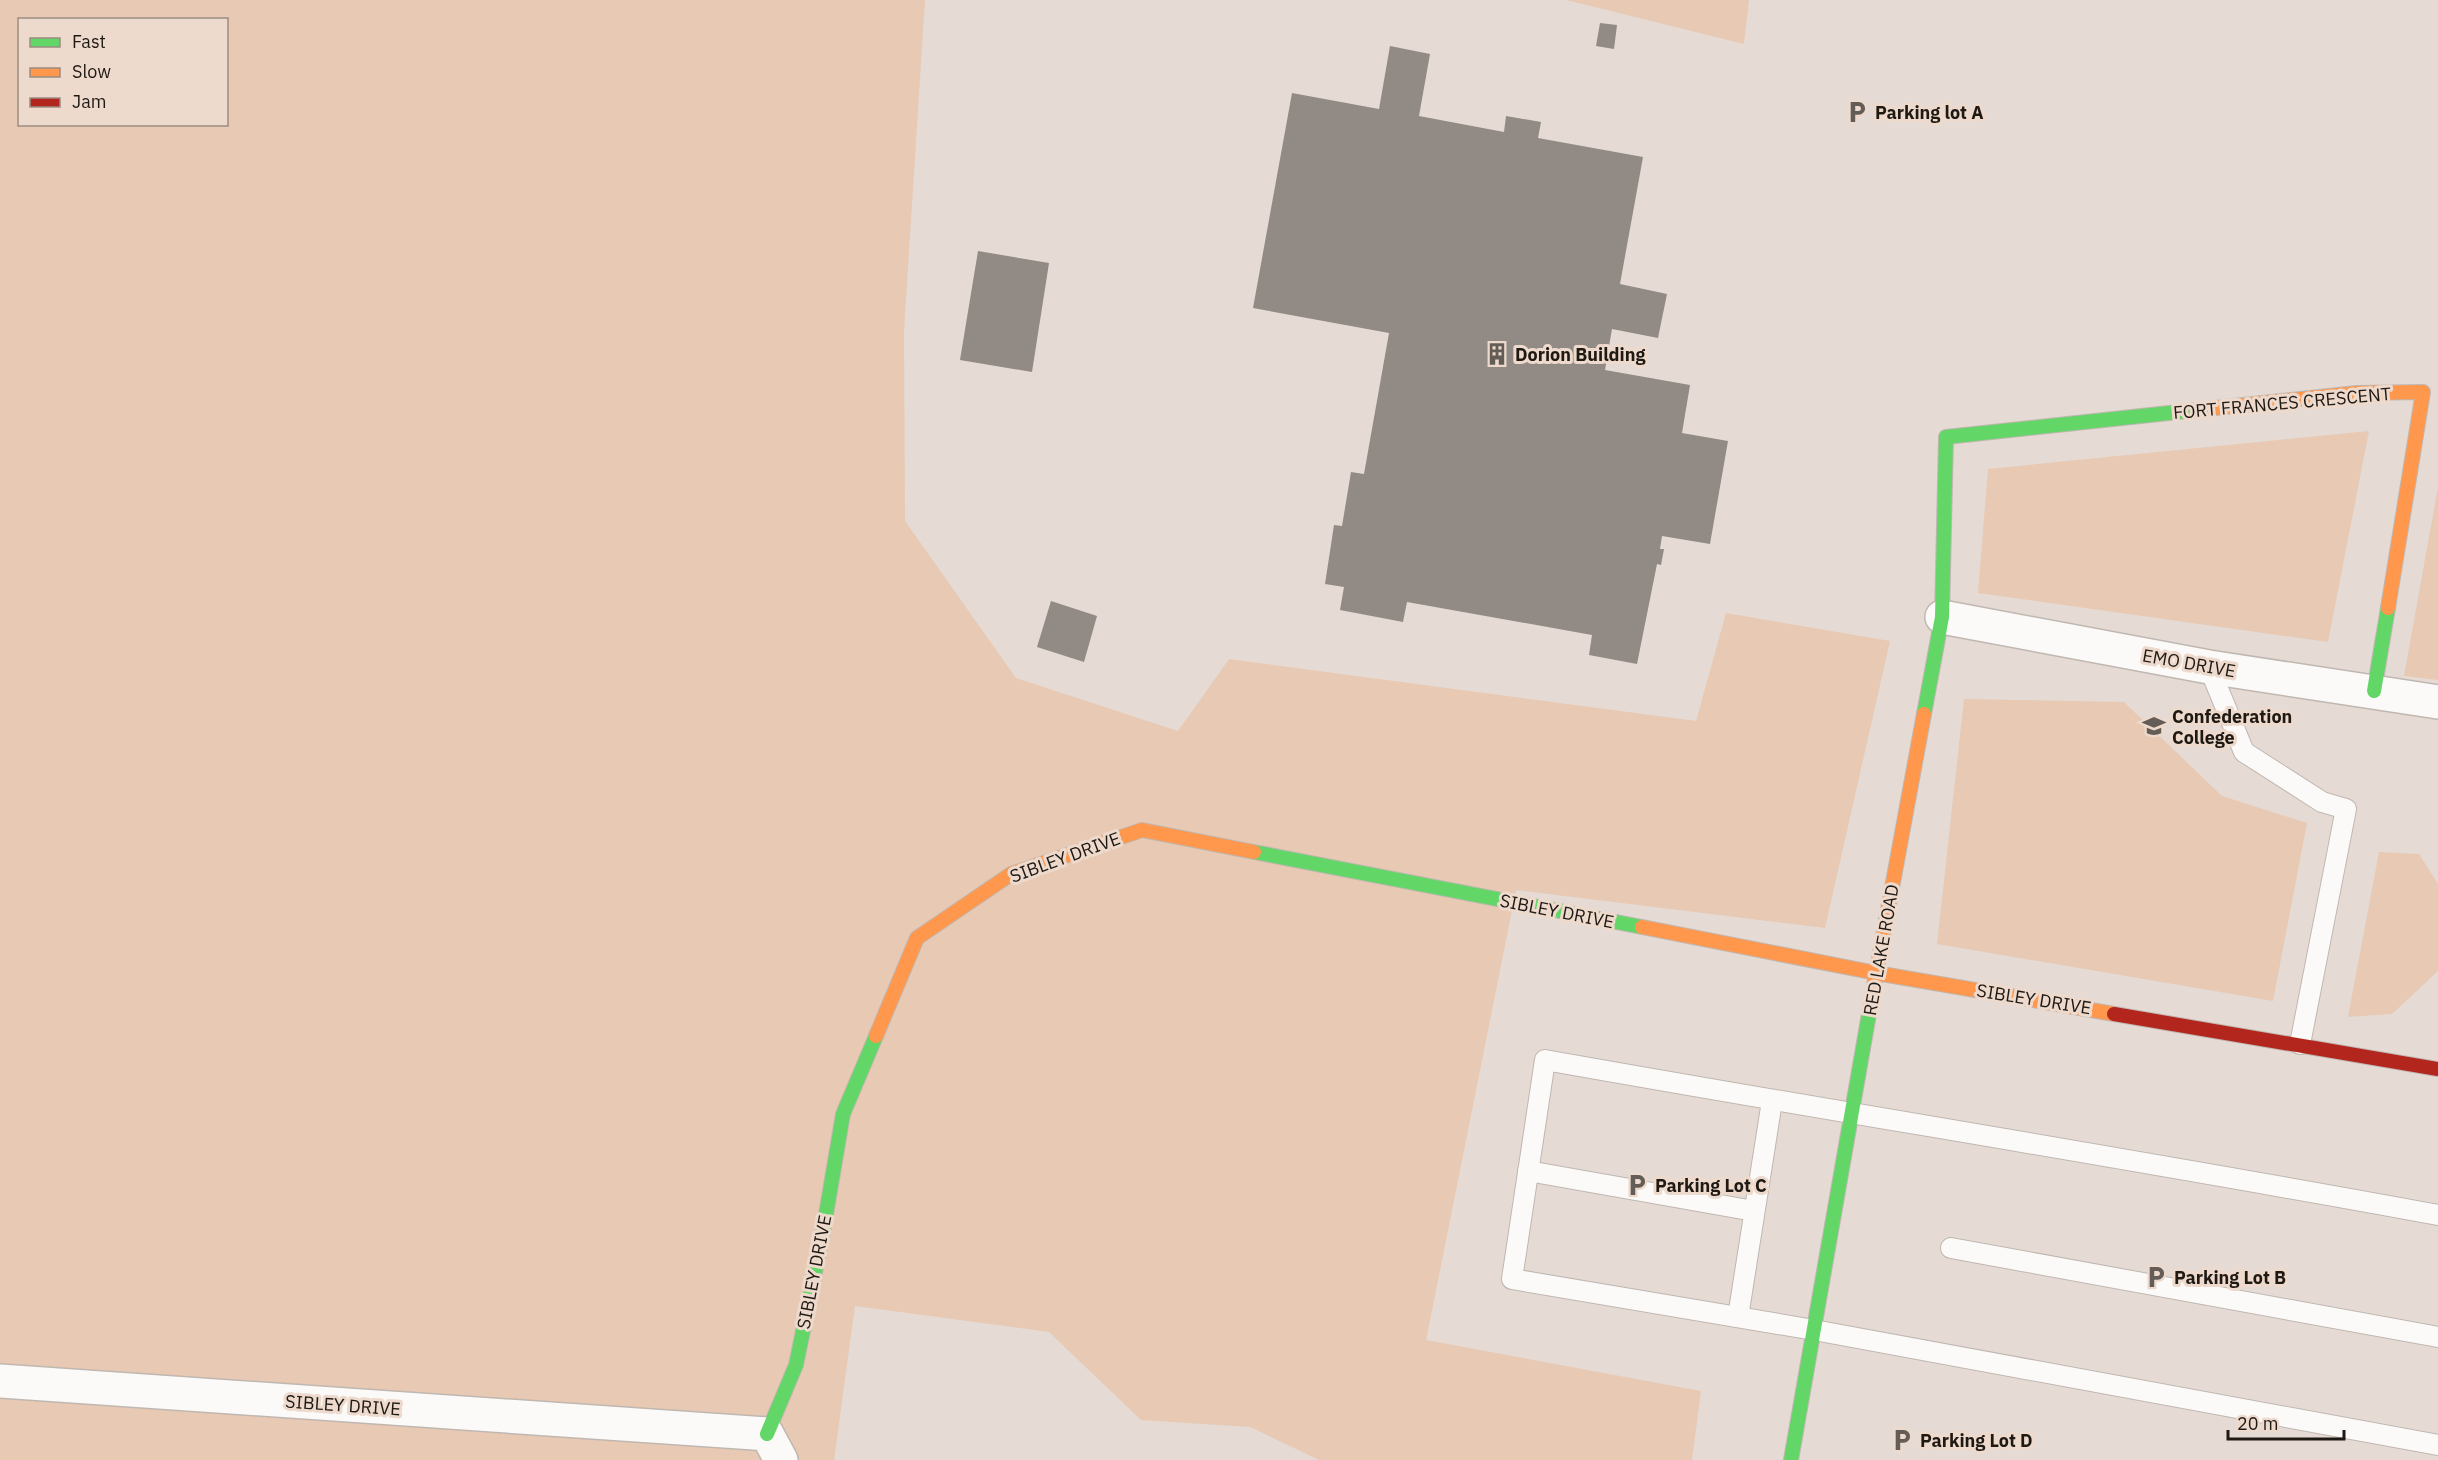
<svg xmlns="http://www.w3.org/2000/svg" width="2438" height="1460" font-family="'IBM Plex Sans',sans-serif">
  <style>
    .green { fill: #e7c9b4; fill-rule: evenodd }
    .building { fill: #918a85 }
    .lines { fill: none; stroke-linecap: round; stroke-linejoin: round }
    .lane-casing { stroke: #c0b7b1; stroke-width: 22 }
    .street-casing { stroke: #c0b7b1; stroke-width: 36 }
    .fast-casing { stroke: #c0b7b1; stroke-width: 16 }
    .slow-casing { stroke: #c0b7b1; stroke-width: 16 }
    .jam-casing { stroke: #c0b7b1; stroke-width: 16 }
    .lane { stroke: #fbfaf9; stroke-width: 20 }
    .street { stroke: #fbfaf9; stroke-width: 33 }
    .fast { stroke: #63d668; stroke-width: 14 }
    .slow { stroke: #ff974d; stroke-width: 14 }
    .jam { stroke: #b3261e; stroke-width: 14 }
    .labels { text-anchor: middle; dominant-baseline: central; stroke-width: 6; stroke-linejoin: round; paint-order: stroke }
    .poi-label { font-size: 18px; font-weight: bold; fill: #1f1914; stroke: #eddacc; text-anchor: start }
    .street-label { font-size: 18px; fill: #1f1914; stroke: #eddacc }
  </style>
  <rect width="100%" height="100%" fill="#e5dbd4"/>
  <g class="green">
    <path d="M0 0H925L904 331 905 521 1016 678 1178 731 1229 659 1696 721 1726 613 1890 641 1825 928 1516 890 1426 1340 1701 1391 1692 1460H1319L1250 1427 1141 1420 1049 1332 855 1306 834 1460H0ZM20 20H226V124H20Z"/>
    <path d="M1566 0H1749L1744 44Z"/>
    <path d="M2369 431 2328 642 1978 593 1988 469Z"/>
    <path d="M2438 487V680L2404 676Z"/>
    <path d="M1964 699 2124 702 2222 796 2307 823 2273 1001 1937 944Z"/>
    <path d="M2379 852 2419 854 2438 884V971L2392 1014 2348 1017Z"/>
  </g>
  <g class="building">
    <path d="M1600 23 1617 25 1614 49 1596 46Z"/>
    <path d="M1390 46 1430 54 1419 116 1504 132 1506 116 1541 122 1538 138 1643 157 1620 284 1667 294 1658 338 1612 329 1605 370 1690 385 1682 433 1728 441 1710 544 1662 536 1660 549H1664L1661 565 1657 564 1637 664 1589 655 1592 635 1407 602 1403 622 1340 610 1344 587 1325 584 1334 525 1342 526 1351 472 1364 474 1389 333 1253 308 1292 93 1379 109Z"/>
    <path d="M978 251 1049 263 1032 372 960 360Z"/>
    <path d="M1051 601 1097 616 1084 662 1037 647Z"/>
  </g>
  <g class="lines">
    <g class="lane-casing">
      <g id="lane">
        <path d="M2209 667 2244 752 2322 802 2346 809 2300 1044"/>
        <path d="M1528 1171 1754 1211"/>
        <path d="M2438 1215C2141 1160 1842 1113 1545 1060L1512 1279 1814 1330 2438 1445"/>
        <path d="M1951 1248 2438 1337"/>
        <path d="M1738 1317 1772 1101"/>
      </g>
    </g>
    <g class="street-casing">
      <g id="street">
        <path d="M1942 617 2209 667 2438 702"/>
        <path d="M0 1381 767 1434 781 1460"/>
      </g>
    </g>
    <g class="fast-casing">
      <g id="fast">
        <path d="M2374 691 2388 608"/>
        <path d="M1924 714 1942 617 1946 437 2206 409"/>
        <path d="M1254 852 1642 927"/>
        <path d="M767 1434 796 1365 822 1238 843 1114 876 1036"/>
        <path d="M1791 1460 1873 991"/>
      </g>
    </g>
    <g class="slow-casing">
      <g id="slow">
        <path d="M2206 409 2357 393 2423 392 2388 608"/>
        <path d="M1642 927 1876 973 2114 1014"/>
        <path d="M1873 991 1924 714"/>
        <path d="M876 1036 917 938 1011 874 1142 830 1254 852"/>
      </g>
    </g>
    <g class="jam-casing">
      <path id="jam" d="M2114 1014 2438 1069"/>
    </g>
    <use href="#lane" class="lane"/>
    <use href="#street" class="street"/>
    <use href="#fast" class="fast"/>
    <use href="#slow" class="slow"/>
    <use href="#jam" class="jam"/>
  </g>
  <defs>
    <g id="parking-bare" transform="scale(1.8)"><path d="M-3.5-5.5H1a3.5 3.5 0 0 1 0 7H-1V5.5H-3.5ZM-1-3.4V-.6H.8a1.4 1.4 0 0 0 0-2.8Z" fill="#645d57" stroke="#eddacc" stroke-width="2.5" paint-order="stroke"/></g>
    <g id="building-bare" transform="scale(1.8)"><path d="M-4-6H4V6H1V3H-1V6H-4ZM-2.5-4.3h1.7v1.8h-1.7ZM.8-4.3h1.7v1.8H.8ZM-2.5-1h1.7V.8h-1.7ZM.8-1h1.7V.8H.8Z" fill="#645d57" stroke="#eddacc" stroke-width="2.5" paint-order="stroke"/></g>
    <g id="university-bare" transform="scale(1.8)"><path d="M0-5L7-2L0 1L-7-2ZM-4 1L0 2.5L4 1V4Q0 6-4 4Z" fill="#645d57" stroke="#eddacc" stroke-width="2.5" paint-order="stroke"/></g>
  </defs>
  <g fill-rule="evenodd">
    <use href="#parking-bare" x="1857" y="112"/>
    <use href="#building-bare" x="1497" y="354"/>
    <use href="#university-bare" x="2154" y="726"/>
    <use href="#parking-bare" x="1637" y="1185"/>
    <use href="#parking-bare" x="2156" y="1277"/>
    <use href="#parking-bare" x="1902" y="1440"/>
  </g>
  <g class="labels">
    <g class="poi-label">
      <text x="1875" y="112">Parking lot A</text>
      <text x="1515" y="354">Dorion Building</text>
      <text x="2172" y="716">Confederation<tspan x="2172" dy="21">College</tspan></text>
      <text x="1655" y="1185">Parking Lot C</text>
      <text x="2174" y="1277">Parking Lot B</text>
      <text x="1920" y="1440">Parking Lot D</text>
    </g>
    <g class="street-label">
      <text transform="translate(2282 403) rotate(-5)">FORT FRANCES CRESCENT</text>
      <text transform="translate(2189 663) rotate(10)">EMO DRIVE</text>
      <text transform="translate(1065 857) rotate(-20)">SIBLEY DRIVE</text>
      <text transform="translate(1557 911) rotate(11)">SIBLEY DRIVE</text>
      <text transform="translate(1881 950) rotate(-80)">RED LAKE ROAD</text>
      <text transform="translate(2034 999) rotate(9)">SIBLEY DRIVE</text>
      <text transform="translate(814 1272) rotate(-79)">SIBLEY DRIVE</text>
      <text transform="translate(343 1405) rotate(4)">SIBLEY DRIVE</text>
    </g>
  </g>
  <rect x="18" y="18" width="210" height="108" fill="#eddacc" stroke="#9b8d82" stroke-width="1.5"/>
  <rect x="30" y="38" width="30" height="9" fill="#63d668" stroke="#9b8d82" stroke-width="1.5"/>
  <text x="72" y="48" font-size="18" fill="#1f1914">Fast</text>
  <rect x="30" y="68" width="30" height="9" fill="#ff974d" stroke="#9b8d82" stroke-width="1.5"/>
  <text x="72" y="78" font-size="18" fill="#1f1914">Slow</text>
  <rect x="30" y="98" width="30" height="9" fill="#b3261e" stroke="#9b8d82" stroke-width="1.5"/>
  <text x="72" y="108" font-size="18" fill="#1f1914">Jam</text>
  <path d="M2228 1430v9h116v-9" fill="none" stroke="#1f1914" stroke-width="3"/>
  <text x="2237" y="1430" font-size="18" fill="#1f1914" stroke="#eddacc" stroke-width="4.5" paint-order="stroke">20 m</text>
</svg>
